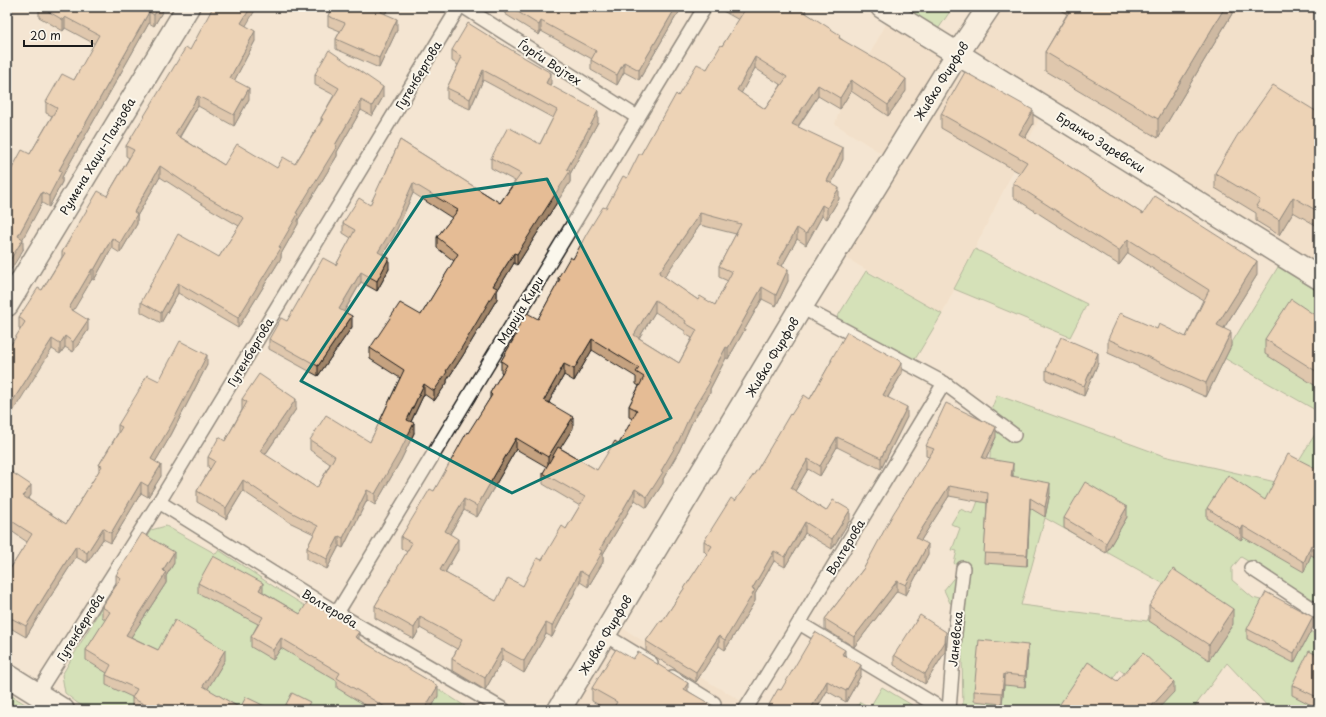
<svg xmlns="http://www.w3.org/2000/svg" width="1326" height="717" font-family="'Playpen Sans',sans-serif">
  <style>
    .built { fill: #f0d9c0 }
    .green { fill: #afdc9a; stroke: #667c5b; fill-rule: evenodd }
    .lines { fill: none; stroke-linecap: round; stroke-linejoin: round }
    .service-casing { stroke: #1c1c1c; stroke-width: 16 }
    .minor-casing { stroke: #1c1c1c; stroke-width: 25 }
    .tertiary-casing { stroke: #1c1c1c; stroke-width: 25 }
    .service { stroke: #fbf7ec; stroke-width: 13 }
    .minor { stroke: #fbf7ec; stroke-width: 22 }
    .tertiary { stroke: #fbf7ec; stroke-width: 22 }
    .wall { fill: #c5a280; stroke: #1c1c1c; fill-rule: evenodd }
    .shaded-wall { fill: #a08468; stroke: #1c1c1c }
    .building { fill: #e5bc95; stroke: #1c1c1c; fill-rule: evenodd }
    .marked { fill: none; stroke: #0f766e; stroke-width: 3; stroke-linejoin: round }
    .labels { text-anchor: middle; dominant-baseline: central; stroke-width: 4; stroke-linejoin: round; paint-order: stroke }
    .street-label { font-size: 12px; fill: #1c1c1c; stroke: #fbf7ec }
  </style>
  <rect width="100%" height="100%" fill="#f4e5d2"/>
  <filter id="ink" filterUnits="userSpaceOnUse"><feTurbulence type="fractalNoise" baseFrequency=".025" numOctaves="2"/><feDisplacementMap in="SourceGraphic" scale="8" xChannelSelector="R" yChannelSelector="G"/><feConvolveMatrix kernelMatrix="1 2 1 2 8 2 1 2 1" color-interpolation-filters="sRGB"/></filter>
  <g filter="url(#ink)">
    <g class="built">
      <path d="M989 7H1319V278L1045 107 942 314 836 252 892 160 835 124 840 109 892 13 958 53Z"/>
      <path d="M613 622 700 677 748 705 745 710H560Z"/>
    </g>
    <g class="green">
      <path d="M882 7H953L932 38Z"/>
      <path d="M975 249 1087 304 1070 337 954 289Z"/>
      <path d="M1278 267 1319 292V412L1224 358 1228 349Z"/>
      <path d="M866 271 942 314 911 366 833 324Z"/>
      <path d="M997 395 1164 456 1284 484 1319 428V603L1241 557 1232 568V580L1253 598 1268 602 1319 637V710H1271L1227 663 1192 710H1104L1129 677 1119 669 1103 694 1090 710H963L961 603H950L944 590 960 570 954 563 957 551 952 550 960 528 951 524 960 509 973 514 978 501 988 490 992 425 988 418ZM1045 518 1166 585 1147 621 1021 605Z"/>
      <path d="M166 526 216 554 219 550 276 588 390 658 471 710H89L76 702 65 693 62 675 110 593 151 530Z"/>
      <path d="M882 687 920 710H855L860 702 870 707Z"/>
      <path d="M7 693 35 710H7Z"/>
    </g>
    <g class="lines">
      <g class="service-casing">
        <g id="service">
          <path d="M464 7 637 117"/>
          <path d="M801 307 944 383 1014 435"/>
          <path d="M159 502 337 613 504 710"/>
          <path d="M1251 568 1319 613"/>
          <path d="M337 613 705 7"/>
          <path d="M799 623 944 710"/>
          <path d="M605 635 651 663"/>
          <path d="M672 677 714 703"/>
          <path d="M37 694 159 502 459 7"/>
          <path d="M745 710 799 623 944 383"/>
          <path d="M949 710 955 633 963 568"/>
        </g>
      </g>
      <g class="minor-casing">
        <g id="minor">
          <path d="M882 7 1319 278"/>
          <path d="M7 305 188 7"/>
        </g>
      </g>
      <g class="tertiary-casing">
        <g id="tertiary">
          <path d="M7 675 63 710"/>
          <path d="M559 710 801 307 958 53 989 7"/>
        </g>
      </g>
      <use href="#service" class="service"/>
      <use href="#minor" class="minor"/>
      <use href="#tertiary" class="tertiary"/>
    </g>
    <g class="wall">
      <path d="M39 7H165L154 26 149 23 62 177V182L49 207 42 203 22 239 23 250 9 174 30 154 52 116 46 113V102L74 80 95 44 65 28 63 31 39 17Z"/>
      <path d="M282 7H290L288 10Z"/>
      <path d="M332 7H389L385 14 397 30 379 68 336 49V39L340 31 328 26V16Z"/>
      <path d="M496 7H683L675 18 639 80 624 72 617 85 591 70V60L592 59 541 31 539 35 505 14V12Z"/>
      <path d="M723 7H805L806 13 840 38 906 91 888 116 851 91 840 109 818 96 798 127 843 159 831 184 839 199 827 219 822 216 806 245 797 239 782 266 788 281 776 306 762 299 728 359 726 358 710 389V393L692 422 679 451 663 479V483L647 508 635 500 603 554V562L588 587 580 582 552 637 546 634 524 673 502 660 485 690 452 670V659L457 649 420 628 414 639 375 618V606L407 552 401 548V537L434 491 490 398V393L502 373 501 372V361L514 338V334L538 319 558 283V278L573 259 627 178 661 121 678 96 707 69 739 20 723 11ZM755 68 781 85 765 109 741 93ZM700 225 736 234 719 266V277L728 281 715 305 698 300 664 277ZM655 312 685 331V334L692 338 679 363 639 338ZM592 350 636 377V384L639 386 629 406V417L633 419 619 444 597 470 560 448 573 428 549 402 564 375 574 381ZM516 449 547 467 543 473V484L580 506 566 529 542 560 523 586 496 601 445 573 458 550 450 534 464 510 477 517Z"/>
      <path d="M1055 7H1236L1158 138 1045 71V52L1067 14Z"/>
      <path d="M246 26 255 41 234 81 249 99 234 126 198 106 180 137 224 165 277 168 295 164 321 121V118L334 95 315 85V74L383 97 372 116 361 110 337 152V156L298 220V224L281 254V258L238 328 178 293 161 323 141 312V302L219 257 239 226 205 206 160 177 137 216V224L120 253 112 248 94 280 92 279 73 310 88 330 73 352 65 347 60 354 19 328V317L42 290 62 257V252L107 196 129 158 126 156V146L190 50Z"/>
      <path d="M452 50 551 83 550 86 598 122 570 174V182L517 265 514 263 497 291V299L462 357 447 380V383L434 401 424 394 411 422 414 433 401 460 375 505 367 500 343 548 339 546 327 569 307 559V548L314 534 289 522 243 491 226 519 197 502V491L210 469 208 467V457L225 441 242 410V399L296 409 265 455 317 488 330 464 310 450V440L370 442 400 378 370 359V348L421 315 454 261 437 248V237L452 218 413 193 394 236 383 254 389 269 377 291 361 282 344 312 352 327 318 376 269 349V339L287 321 336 265 351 238 343 233V223L370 205 384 177 400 140 500 203 515 181 491 168V158L540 144 553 118 483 80 470 109 447 99V88L458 65 452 61Z"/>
      <path d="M1319 113V227L1293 212 1279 235 1256 221V213L1215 188V173Z"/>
      <path d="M941 114 1033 124 1025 138 1143 214 1257 275 1224 328 1231 346 1206 397 1108 353V339L1157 329 1186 337 1203 300 1128 253 1119 265 1013 197V183L1020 173 941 128Z"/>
      <path d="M1319 318V388L1265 354V339Z"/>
      <path d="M831 360 902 373 888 397 907 417 881 469 837 447 820 476 808 469 795 491 826 511 850 520 832 549 805 533 785 567 774 561 755 594V601L725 650 719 646 696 682 646 651V641L662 622 707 554 704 551V541L735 501 757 470 791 415 810 399 831 362Z"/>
      <path d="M1098 363 1084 396 1046 380V370Z"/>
      <path d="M207 365 171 435 155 462 161 476 148 497 141 493 111 543 103 539 87 563 76 557 45 605 26 637 7 626V574L27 542 7 528V469L31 495 28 499 66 524 99 471V465L118 433V425L159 381Z"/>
      <path d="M996 437 986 459 1013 473V476L1050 493 1045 517 1030 508 1027 566 984 563 987 503 949 496 921 540 928 554 906 595 897 591 854 647 825 629V619L864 568 929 457 926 456V446Z"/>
      <path d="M1319 470V559L1311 555 1304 572 1243 537 1241 540 1207 518V508L1265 500Z"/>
      <path d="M1127 517 1106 553 1064 528V518Z"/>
      <path d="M174 563 166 576V583L131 637 158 650 225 660 207 689 240 708 273 710H136L132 708V697L106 685V675L107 673 86 660V650L106 620 102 617V607L116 585V575Z"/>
      <path d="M198 583 263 592 300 614 359 639 438 696 431 709 433 710H373L337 688V681L281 648 273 660 251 647V637L258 624 198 593Z"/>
      <path d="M1149 606 1233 624 1209 660 1149 621Z"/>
      <path d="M1313 627 1294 663 1247 639V629Z"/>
      <path d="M946 642 945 652 925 684 894 665V655Z"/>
      <path d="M845 655 861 675 846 702 827 691 816 710 781 690Z"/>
      <path d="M1028 655 1025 687 1004 685 1002 704 974 701V691Z"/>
      <path d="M1319 656V709L1292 695V685Z"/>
      <path d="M592 688 688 691 717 710H607L592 701Z"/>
    </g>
    <g class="shaded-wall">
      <path d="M159 7H165L154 26V15Z"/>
      <path d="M251 7H257L241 34V23Z"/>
      <path d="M383 7H389L381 22V12Z"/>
      <path d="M676 7H683L675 18 639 80V70Z"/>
      <path d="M1225 7H1236L1158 138V119Z"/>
      <path d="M149 12V23L62 177V182L49 207V196L59 170Z"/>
      <path d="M65 17V28L63 31V20Z"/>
      <path d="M397 19V30L379 68V58Z"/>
      <path d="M541 21V31L539 35V25Z"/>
      <path d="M10 31V42L7 48V37Z"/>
      <path d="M255 31V41L230 89V78Z"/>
      <path d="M755 57V68L737 101V90Z"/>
      <path d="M624 62V72L617 85V75Z"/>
      <path d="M483 70V80L470 109V99Z"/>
      <path d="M551 73V83L546 94V83Z"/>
      <path d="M906 79V91L888 116V105Z"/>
      <path d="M851 80V91L840 109V98Z"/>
      <path d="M818 85V96L792 135V124Z"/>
      <path d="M383 87V97L372 116V106Z"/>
      <path d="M249 88V99L234 126V115Z"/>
      <path d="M198 96V106L175 144V134Z"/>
      <path d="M361 100V110L337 152V156L298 220V224L281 254V258L238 328V318L279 247 296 213Z"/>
      <path d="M1033 110V124L1019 148V134Z"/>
      <path d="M598 111V122L570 174V182L517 265V254L567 169Z"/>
      <path d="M843 148V159L827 193V181Z"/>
      <path d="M160 166V177L137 216V224L120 253V243L134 212Z"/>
      <path d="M413 183V193L394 236 378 262V252Z"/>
      <path d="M839 188V199L827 219V208Z"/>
      <path d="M42 192V203L19 246 23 239V250L7 276V265L18 236Z"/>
      <path d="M1293 197V212L1279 235V220Z"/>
      <path d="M822 205V216L806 245V234Z"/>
      <path d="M700 213V225L659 285V273Z"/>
      <path d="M797 228V239L777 275V264Z"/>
      <path d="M112 238V248L94 280V270Z"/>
      <path d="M1128 239V253L1119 265V251Z"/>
      <path d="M514 253V263L497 291V299L462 357 447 380V383L434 401V391L493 286Z"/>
      <path d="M389 258V269L377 291V281Z"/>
      <path d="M1257 261V275L1217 339V325Z"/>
      <path d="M92 269V279L69 318V308Z"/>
      <path d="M788 269V281L776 306V295Z"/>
      <path d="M361 272V282L339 320V309Z"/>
      <path d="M178 283V293L161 323V313Z"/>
      <path d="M762 287V299L728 359V348Z"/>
      <path d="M655 300V312L634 346V335Z"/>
      <path d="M352 316V327L318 376V366Z"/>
      <path d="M88 320V330L73 352V342Z"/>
      <path d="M1231 332V346L1206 397V383Z"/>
      <path d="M65 336V347L60 354V344Z"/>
      <path d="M52 339V349L7 421V410Z"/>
      <path d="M592 339V350L574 381V369Z"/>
      <path d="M726 347V358L710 389V393L692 422 679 451 663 479V483L647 508V497L661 471Z"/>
      <path d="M1098 353V363L1084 396V386Z"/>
      <path d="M207 355V365L171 435 151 469V459Z"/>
      <path d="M902 362V373L883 405V395Z"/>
      <path d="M564 364V375L544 411V400Z"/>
      <path d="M424 384V394L407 430V420Z"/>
      <path d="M296 399V409L260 462V451Z"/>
      <path d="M907 407V417L881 469V458Z"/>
      <path d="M573 417V428L548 468V457Z"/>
      <path d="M414 423V433L401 460 375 505V494Z"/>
      <path d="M996 427V437L982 468V458Z"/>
      <path d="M837 437V447L820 476V466Z"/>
      <path d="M516 438V449L477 517V506Z"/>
      <path d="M808 459V469L791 498V488Z"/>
      <path d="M1013 463V473L1011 486V476Z"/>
      <path d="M161 465V476L148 497V486Z"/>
      <path d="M243 480V491L226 519V508Z"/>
      <path d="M141 482V493L111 543V533Z"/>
      <path d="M1050 483V493L1045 517V507Z"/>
      <path d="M31 485V495L23 506V496Z"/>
      <path d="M949 486V496L916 548V538Z"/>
      <path d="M635 489V500L603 554V562L588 587V576L600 549Z"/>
      <path d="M367 490V500L343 548V538Z"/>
      <path d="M1030 498V508L1027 566V555Z"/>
      <path d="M464 499V510L445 542V531Z"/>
      <path d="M1127 507V517L1106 553V543Z"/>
      <path d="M850 510V520L832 549V539Z"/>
      <path d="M805 522V533L785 567V557Z"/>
      <path d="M1243 526V537L1241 540V530Z"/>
      <path d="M103 528V539L87 563V553Z"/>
      <path d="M339 536V546L327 569V559Z"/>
      <path d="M458 539V550L440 581V570Z"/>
      <path d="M928 544V554L906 595V585Z"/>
      <path d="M1311 545V555L1304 572V562Z"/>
      <path d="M76 546V557L45 605 26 637V626L45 595Z"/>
      <path d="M774 551V561L755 594V601L725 650V640L752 589Z"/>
      <path d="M174 552V563L166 576V583L126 645V635L163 570Z"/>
      <path d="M580 571V582L552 637V626Z"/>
      <path d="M897 581V591L854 647V637Z"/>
      <path d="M263 583V593L259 590Z"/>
      <path d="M1233 609V624L1209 660V645Z"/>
      <path d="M420 617V628L414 639V628Z"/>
      <path d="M1313 617V627L1294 663V653Z"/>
      <path d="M546 623V634L524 673V661Z"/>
      <path d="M359 632V642L355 637Z"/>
      <path d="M946 632 945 652 925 684V674Z"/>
      <path d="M719 636V646L696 682V672Z"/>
      <path d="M281 638V648L273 660V650Z"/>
      <path d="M1028 645V655L1025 687V676Z"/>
      <path d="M502 649V660L485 690V678Z"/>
      <path d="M225 650V660L203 697V686Z"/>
      <path d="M845 650V660L842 654Z"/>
      <path d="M861 665V675L846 702V691Z"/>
      <path d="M1004 674V685L1002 704V693Z"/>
      <path d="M827 681V691L816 710H810Z"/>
      <path d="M1174 682V692L1157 710H1148Z"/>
      <path d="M688 683V696L684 689Z"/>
      <path d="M438 686V696L430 710 426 706Z"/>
      <path d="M159 703V710H155Z"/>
    </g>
    <g class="building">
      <path d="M41 7H159L154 15 149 12 59 170 62 171 49 196 42 192 18 236 23 239 7 265V173L9 174 22 150 30 154 57 108 46 102 62 74 74 80 99 35 65 17 63 20Z"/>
      <path d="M213 7H251L241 23 255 31 230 78 249 88 234 115 198 96 175 134 224 165 237 144 277 168 283 157 295 164 323 119 321 118 339 88 315 74 329 50 383 87 372 106 361 100 335 145 337 146 296 213 298 214 279 247 281 248 238 318 178 283 161 313 141 302 178 234 219 257 244 218 205 196 160 166 134 212 137 214 120 243 112 238 94 270 92 269 69 308 88 320 73 342 65 336 60 344 52 339 7 410V351L25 322 19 317 38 288 42 290 65 253 62 252 98 191 107 196 134 150 126 146 186 47 190 50Z"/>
      <path d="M332 7H383L381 12 397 19 379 58 336 39 345 23 328 16Z"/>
      <path d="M510 7H676L639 70 624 62 617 75 591 60 596 51 541 21 539 25Z"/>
      <path d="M736 7H806L803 11 840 35 839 38 882 63 906 79 888 105 851 80 840 98 818 85 792 124 843 148 827 181 839 188 827 208 822 205 806 234 797 228 777 264 788 269 776 295 762 287 728 348 726 347 708 381 710 382 692 411 679 440 661 471 663 472 647 497 635 489 600 549 603 551 588 576 580 571 552 626 546 623 524 661 502 649 485 678 452 659 462 640 420 617 414 628 375 606 412 543 401 537 430 489 434 491 467 432 468 433 492 395 490 393 507 365 501 361 516 335 514 334 527 313 538 319 560 279 558 278 570 257 573 259 587 233 603 207 606 208 623 176 627 178 639 154H641L660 120 661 121 676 94 678 96 697 64 707 69 721 45 722 46 744 11ZM755 57 787 77 765 109 737 90ZM700 213 741 224 719 266 732 272 715 305 700 296 698 300 659 273ZM655 300 686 321 685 323 697 330 679 363 634 335ZM592 339 639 368 636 372 644 377 629 406 637 410 619 444 615 441 597 470 558 447 543 473 585 497 566 529 562 526 542 560 537 558 523 586 508 578 496 601 440 570 458 539 445 531 464 499 477 506 516 438 548 457 573 417 544 400 564 364 574 369Z"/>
      <path d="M1072 7H1225L1158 119 1045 52Z"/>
      <path d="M468 23 513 51 551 73 546 83 598 111 567 169 570 171 517 254 514 253 493 286 497 288 462 347 446 371 447 372 434 391 424 384 407 420 414 423 401 449 375 494 367 490 343 538 339 536 327 559 307 548 318 526 289 511 243 480 226 508 197 491 215 461 208 457 219 437 225 441 247 402 242 399 259 374 296 399 260 451 317 488 335 456 310 440 326 415 370 442 404 370 370 348 400 303 421 315 458 254 437 237 458 210 413 183 394 226 378 252 389 258 377 281 361 272 339 309 352 316 318 366 269 339 281 318 287 321 323 258 336 265 355 230 343 223 359 198 370 205 383 177H384L400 140 500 203 521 174 491 158 508 127 540 144 557 110 483 70 470 99 447 88 462 57 452 50Z"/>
      <path d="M7 29 10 31 7 37Z"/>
      <path d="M965 72 1033 110 1019 134 1143 214 1155 196 1257 261 1217 325 1231 332 1206 383 1108 339 1120 313 1157 329 1159 324 1186 337 1209 290 1128 239 1119 251 1013 183 1027 162 941 114Z"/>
      <path d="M1273 85 1319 113V212L1293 197 1279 220 1256 206 1260 200 1215 173 1237 136Z"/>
      <path d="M1291 299 1319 318V373L1265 339Z"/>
      <path d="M847 332 902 362 883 395 907 407 881 458 837 437 820 466 808 459 791 488 826 511 833 500 850 510 832 539 805 522 785 557 774 551 752 589 755 590 725 640 719 636 696 672 646 641 660 621 662 622 712 546 704 541 731 498 735 501 757 470 790 414 791 415 804 395 810 399 832 360H831Z"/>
      <path d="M1061 337 1098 353 1084 386 1046 370Z"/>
      <path d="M180 341 207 355 171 425 151 459 161 465 148 486 141 482 111 533 103 528 87 553 76 546 45 595 26 626 7 616V574L32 534 7 518V469L31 485 23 496 66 524 102 466 99 465 122 427 118 425 138 392 147 375 159 381Z"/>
      <path d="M946 403 996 427 982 458 1013 463 1011 476 1050 483 1045 507 1030 498 1027 555 984 553 988 493 949 486 916 538 928 544 906 585 897 581 854 637 825 619 864 568 893 514 934 449 926 446Z"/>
      <path d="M1288 454 1319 470V549L1311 545 1304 562 1243 526 1241 530 1207 508 1228 475 1265 500Z"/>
      <path d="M1085 482 1127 507 1106 543 1064 518Z"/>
      <path d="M142 533 174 552 163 570 166 573 126 635 158 650 175 620 225 650 203 686 240 708 246 697 273 710H171L159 703 155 710 132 698 137 689 106 675 111 665 86 650 110 612 102 607 121 578 116 575Z"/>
      <path d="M213 556 263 583 259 590 300 614 308 601 359 632 355 637 438 686 426 706 433 710H390L337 678 340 673 281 638 273 650 251 637 263 617 198 583Z"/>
      <path d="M1173 569 1233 609 1209 645 1149 606Z"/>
      <path d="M1266 592 1313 617 1294 653 1247 629Z"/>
      <path d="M920 615 946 632 945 642 925 674 894 655Z"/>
      <path d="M815 632 845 650 842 654 861 665 846 691 827 681 810 710H766L778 689 781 690Z"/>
      <path d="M979 640 1028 645 1025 676 1004 674 1002 693 974 691Z"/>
      <path d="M616 649 633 659 638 652 688 683 684 689 717 708V710H612L617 702 592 688Z"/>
      <path d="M1309 651 1319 656V698L1292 685Z"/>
      <path d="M1143 653 1174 682 1148 710H1056L1088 662 1117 681Z"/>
      <path d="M292 693 310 702 308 705 317 710H283Z"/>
    </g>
  </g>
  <path d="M0 0H1326V717H0ZM547 179 671 418 512 493 301 381 423 197Z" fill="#f4e5d2" fill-opacity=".55" fill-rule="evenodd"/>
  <path class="marked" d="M547 179 671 418 512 493 301 381 423 197Z"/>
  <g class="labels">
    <g class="street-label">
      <text transform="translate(550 62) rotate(33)">Ѓорѓи Војтех</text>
      <text transform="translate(418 75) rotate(-59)">Гутенбергова</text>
      <text transform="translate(941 81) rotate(-58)">Живко Фирфов</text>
      <text transform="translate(1101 142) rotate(32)">Бранко Заревски</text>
      <text transform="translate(97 156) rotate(-59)">Румена Хаџи-Панзова</text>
      <text transform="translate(520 310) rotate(-59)">Марија Кири</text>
      <text transform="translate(250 352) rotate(-59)">Гутенбергова</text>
      <text transform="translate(772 357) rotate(-59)">Живко Фирфов</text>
      <text transform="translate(845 547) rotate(-59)">Волтерова</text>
      <text transform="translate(330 608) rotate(31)">Волтерова</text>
      <text transform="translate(80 627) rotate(-58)">Гутенбергова</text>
      <text transform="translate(605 635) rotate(-59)">Живко Фирфов</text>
      <text transform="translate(955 639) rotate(-84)">Јаневска</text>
    </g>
  </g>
  <rect width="1326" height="717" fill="none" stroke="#fbf7ec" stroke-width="24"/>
  <rect x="12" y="12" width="1302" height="693" fill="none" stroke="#1c1c1c" stroke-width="1.5" filter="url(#ink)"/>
  <path d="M24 40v6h68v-6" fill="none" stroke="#1c1c1c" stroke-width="2"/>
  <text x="30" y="40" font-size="12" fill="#1c1c1c" stroke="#fbf7ec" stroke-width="3" paint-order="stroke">20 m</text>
</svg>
